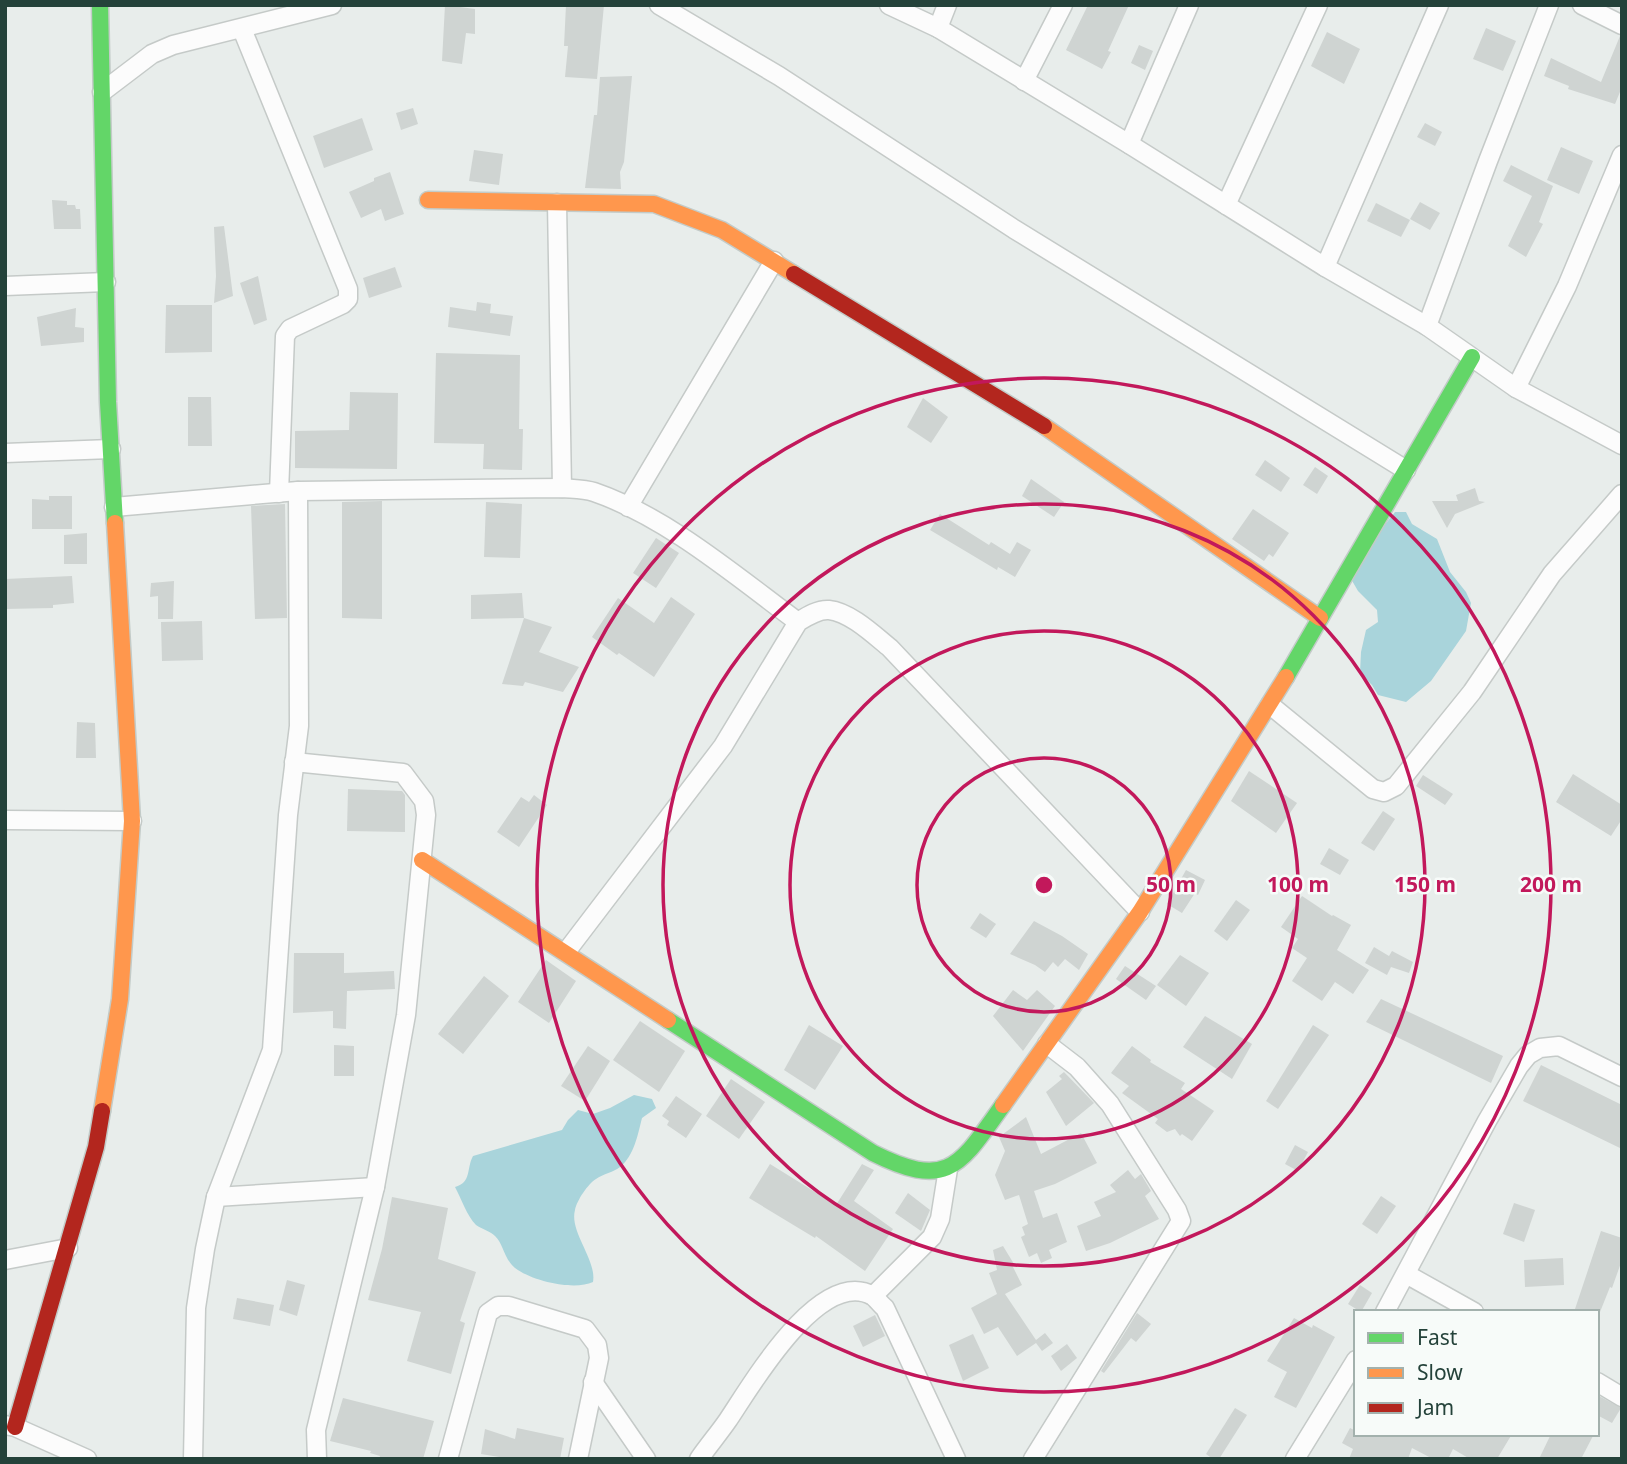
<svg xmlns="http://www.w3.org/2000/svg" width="1627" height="1464" font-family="'Noto Sans',sans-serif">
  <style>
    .water { fill: #a9d4db }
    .building { fill: #cfd4d2 }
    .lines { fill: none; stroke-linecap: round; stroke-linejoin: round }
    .street-casing { stroke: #c5cac8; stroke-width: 21 }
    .fast-casing { stroke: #c3cbc8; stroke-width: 19 }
    .slow-casing { stroke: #c3cbc8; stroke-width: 19 }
    .jam-casing { stroke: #c3cbc8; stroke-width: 19 }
    .street { stroke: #fcfcfc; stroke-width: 18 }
    .fast { stroke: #63d668; stroke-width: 16 }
    .slow { stroke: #ff974d; stroke-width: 16 }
    .jam { stroke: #b3261e; stroke-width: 16 }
    .ring { fill: none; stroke: #c2185b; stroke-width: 3.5 }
    .centre { fill: #c2185b; stroke: #f7fbf9; stroke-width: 3.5 }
    .ring-label { font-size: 21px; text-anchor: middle; font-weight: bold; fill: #c2185b; stroke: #f7fbf9; stroke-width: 5; stroke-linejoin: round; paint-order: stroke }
  </style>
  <rect width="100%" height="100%" fill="#e8edeb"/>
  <g class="water">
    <path d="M1395 512H1406L1412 524 1437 539 1450 572 1466 592 1471 603 1466 631 1431 681 1406 702 1378 695 1372 685 1360 673 1361 652 1366 630 1378 622 1377 610 1358 591 1347 572Z"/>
    <path d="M634 1095 652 1099 656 1108 642 1118C638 1134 634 1156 620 1167 614 1172 603 1174 596 1179 588 1184 577 1200 575 1210 569 1232 597 1260 593 1282 574 1291 532 1281 515 1268 504 1259 503 1243 495 1236 490 1231 482 1229 476 1225 467 1216 461 1198 455 1187 472 1182 466 1169 473 1156L562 1130 568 1120 578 1110 593 1114 610 1108Z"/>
  </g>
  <g class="building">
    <path d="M445 5 475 9V34L466 33 462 64 442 61Z"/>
    <path d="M566 5H604L597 79 565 77 568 46H564Z"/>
    <path d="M1088 5H1129L1108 51 1111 52 1102 69 1066 50Z"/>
    <path d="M1486 28 1516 41 1503 71 1473 59Z"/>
    <path d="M1327 32 1360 49 1344 84 1311 66Z"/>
    <path d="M1620 36H1622V87L1615 104 1568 89 1569 86 1544 76 1551 58 1601 82Z"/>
    <path d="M1139 45 1153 51 1145 70 1131 63Z"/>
    <path d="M632 76 624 162 620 172 621 189 585 188 594 115H597L600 77Z"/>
    <path d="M413 108 418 124 401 130 396 113Z"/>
    <path d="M362 118 373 150 324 168 313 136Z"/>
    <path d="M1425 123 1442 132 1435 146 1417 137Z"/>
    <path d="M1561 147 1593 161 1579 194 1547 180Z"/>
    <path d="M474 150 503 154 499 185 469 181Z"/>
    <path d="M1511 165 1553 186 1539 222 1543 224 1526 257 1508 246 1532 196 1503 181Z"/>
    <path d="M390 172 404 214 385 221 381 209 361 218 349 192 374 181V178Z"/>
    <path d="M52 200 67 201V205H75L76 209H80L81 229H54Z"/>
    <path d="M1420 202 1440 213 1430 230 1410 219Z"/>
    <path d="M1376 203 1410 220 1401 237 1367 221Z"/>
    <path d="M224 226 233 296 214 303 216 276 214 227Z"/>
    <path d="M395 267 402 287 369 298 363 278Z"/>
    <path d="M258 276 267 320 254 325 240 283Z"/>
    <path d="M477 302 491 304 490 313 513 316 510 336 448 327 450 307 476 311Z"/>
    <path d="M166 305H212V352L165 353Z"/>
    <path d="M76 308 75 327 84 328V342L41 346 37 317Z"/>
    <path d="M436 353 520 355 519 429H523L522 470 483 469 484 444 434 443Z"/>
    <path d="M350 392 398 393 397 469 295 468V431L349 430Z"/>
    <path d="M188 397H211L212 446H188Z"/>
    <path d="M923 398 948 417 931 443 907 427Z"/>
    <path d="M1265 460 1290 478 1281 492 1255 475Z"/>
    <path d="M1315 467 1328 476 1317 494 1303 485Z"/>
    <path d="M1031 479 1064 502 1054 517 1022 496Z"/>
    <path d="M1475 488 1479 501 1485 502 1455 514 1447 528 1432 501H1458L1456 495Z"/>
    <path d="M49 496H72V529H32V499L49 500Z"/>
    <path d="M382 501V619L342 618V502Z"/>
    <path d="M486 502 522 504 520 558 484 557Z"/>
    <path d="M285 504 287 618 255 619 251 506Z"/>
    <path d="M1253 509 1289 533 1273 557 1269 554 1264 561 1232 539Z"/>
    <path d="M940 514 989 545 991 542 1010 554 1017 542 1031 550 1015 577 998 567 997 570 930 530Z"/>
    <path d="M87 533V564H64V535Z"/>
    <path d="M656 538 679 553 656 588 633 573Z"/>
    <path d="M72 576 74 603 53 605V608L5 609V579Z"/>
    <path d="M174 581 173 619H158V596L150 597 151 583Z"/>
    <path d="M522 593 524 618 552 627 539 652 579 667 563 692 525 682 523 686 502 684 524 618 471 619V595Z"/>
    <path d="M671 597 695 614 654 677 619 653 617 655 592 637 618 598 654 623Z"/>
    <path d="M202 621 203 660 162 661 161 622Z"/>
    <path d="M77 722 95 723 96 758H76Z"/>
    <path d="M1249 771 1297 803 1276 833 1231 801Z"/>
    <path d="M1573 774 1622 805V819L1611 836 1556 802Z"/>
    <path d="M1423 775 1453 794 1445 805 1416 786Z"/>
    <path d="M348 789 402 791 405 795V832L347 831Z"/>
    <path d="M534 795 547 805 519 847 497 832 521 797 529 802Z"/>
    <path d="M1383 811 1395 819 1374 851 1361 843Z"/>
    <path d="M1329 848 1349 860 1340 875 1320 864Z"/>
    <path d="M1186 870 1205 880 1198 895 1195 893 1182 913 1167 904Z"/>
    <path d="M1302 896 1332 916 1333 915 1351 925 1337 950 1369 970 1353 994 1335 982 1322 1001 1292 981 1307 958 1292 948 1298 939 1281 927Z"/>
    <path d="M1236 900 1250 910 1227 941 1214 931Z"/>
    <path d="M980 913 996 924 986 938 970 928Z"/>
    <path d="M1034 921 1062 936 1088 954 1079 970 1065 959 1058 967 1053 962 1045 972 1035 965 1010 954Z"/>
    <path d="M1374 947 1389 956 1392 951 1413 962 1409 973 1391 967 1387 975 1365 963Z"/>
    <path d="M294 953H344V973L394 971 395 989 347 991 346 1029 333 1028V1011L293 1013Z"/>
    <path d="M1180 955 1209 973 1186 1006 1157 985Z"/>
    <path d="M546 960 576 981 549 1023 518 1002Z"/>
    <path d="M1125 966 1156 986 1146 1000 1116 979Z"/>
    <path d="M484 976 509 996 463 1054 438 1034Z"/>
    <path d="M1013 990 1027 1000 1037 990 1055 1006 1023 1051 993 1016Z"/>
    <path d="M1381 999 1503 1056 1491 1083 1366 1022Z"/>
    <path d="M1205 1016 1252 1044 1232 1079 1183 1047Z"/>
    <path d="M640 1021 685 1051 659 1092 613 1060Z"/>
    <path d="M809 1025 843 1046 815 1090 784 1070Z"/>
    <path d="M1313 1025 1329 1035 1278 1109 1266 1101Z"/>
    <path d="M334 1045 354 1046V1076H334Z"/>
    <path d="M588 1046 610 1061 585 1101 561 1086Z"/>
    <path d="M1132 1046 1151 1060 1150 1062 1185 1083 1181 1089 1214 1111 1192 1141 1182 1134 1180 1136 1175 1129 1167 1132 1155 1123 1158 1119 1122 1093 1129 1086 1111 1073Z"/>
    <path d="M1541 1065 1622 1105V1149L1523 1101Z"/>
    <path d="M1064 1072 1094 1103 1066 1126 1046 1092 1062 1079 1059 1076Z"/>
    <path d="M731 1079 765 1102 739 1139 706 1116Z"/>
    <path d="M676 1096 702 1114 686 1138 667 1125 669 1121 662 1116Z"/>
    <path d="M1026 1117 1041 1154 1081 1133 1097 1163 1055 1184 1034 1191 1043 1218 1057 1213 1067 1242 1049 1250 1052 1258 1041 1263 1037 1253 1029 1257 1021 1237 1025 1235 1022 1227 1028 1224 1019 1195 1005 1200 995 1175 1005 1151 999 1137Z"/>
    <path d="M1295 1145 1308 1152 1298 1171 1285 1164Z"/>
    <path d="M770 1164 836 1205 862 1164 874 1170 854 1201 893 1229 865 1271 816 1236 815 1238 749 1198Z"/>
    <path d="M1128 1170 1135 1179 1141 1174 1151 1191 1145 1196 1159 1219 1110 1243 1086 1251 1077 1226 1101 1216 1094 1202 1116 1192 1110 1185Z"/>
    <path d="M908 1193 930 1210 921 1231 895 1213Z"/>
    <path d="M1381 1196 1396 1206 1377 1234 1362 1224Z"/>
    <path d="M392 1197 448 1208 438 1259 476 1272 460 1321 465 1323 451 1374 407 1361 421 1312 368 1300 382 1249Z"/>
    <path d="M1514 1203 1535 1210 1524 1242 1503 1234Z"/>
    <path d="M1601 1231 1622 1238V1260L1612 1288 1610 1287 1600 1312H1574Z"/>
    <path d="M1003 1246 1014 1264 1012 1265 1022 1285 1005 1294 1036 1340 1045 1333 1053 1343 1042 1351 1036 1343 1017 1356 998 1327 984 1334 971 1308 997 1294 989 1273 997 1270 993 1250Z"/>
    <path d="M1563 1258 1564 1285 1525 1287 1524 1260Z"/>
    <path d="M287 1280 305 1285 297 1316 279 1310Z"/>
    <path d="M1360 1285 1372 1293 1361 1312 1348 1304Z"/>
    <path d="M237 1298 274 1305 270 1326 233 1319Z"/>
    <path d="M1137 1313 1151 1324 1136 1342 1131 1338 1104 1373 1101 1371Z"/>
    <path d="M875 1315 885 1336 863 1347 853 1326Z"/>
    <path d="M1294 1318 1312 1328 1313 1325 1335 1337 1296 1408 1274 1397 1287 1372 1267 1361Z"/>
    <path d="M973 1334 989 1368 963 1381 949 1345Z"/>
    <path d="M1067 1344 1077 1358 1061 1371 1051 1356Z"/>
    <path d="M1597 1395 1621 1408 1612 1423 1597 1415Z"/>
    <path d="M343 1398 434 1421 423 1459H379L380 1456 370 1453 371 1451 330 1441Z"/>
    <path d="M1235 1408 1247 1415 1219 1459H1213L1206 1454Z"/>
    <path d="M517 1428 564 1438 560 1459H511L481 1454 485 1429 515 1439Z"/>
    <path d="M1350 1428 1356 1431V1434H1512L1497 1459H1470L1453 1449 1448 1459H1433L1412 1448 1408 1459H1349L1353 1449 1342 1443Z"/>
    <path d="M1551 1434H1594L1581 1459H1539Z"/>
  </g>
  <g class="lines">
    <g class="street-casing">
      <g id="street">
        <path d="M659 5 779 76 1014 229 1406 470"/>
        <path d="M889 5 938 28 1129 144 1325 267 1427 326 1516 388 1622 445"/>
        <path d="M1582 5 1622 25"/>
        <path d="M938 28 947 5"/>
        <path d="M242 29 348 289V299L343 304 290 329 285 336 279 493"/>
        <path d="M1024 81 1063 5"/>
        <path d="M102 92 152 54 173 45 332 5"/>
        <path d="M1129 144 1189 5"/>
        <path d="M557 203 562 488"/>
        <path d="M1226 205 1318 5"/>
        <path d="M1325 267 1439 5"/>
        <path d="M5 286 106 282"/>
        <path d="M1427 326 1488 161 1549 5"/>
        <path d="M1516 388 1567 286 1622 155"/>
        <path d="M5 453 111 449"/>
        <path d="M114 507 298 491 562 488C573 489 585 489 594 492 667 517 737 577 798 622"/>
        <path d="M628 507 774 261"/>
        <path d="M1270 705 1373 789 1384 792 1396 786 1472 692 1552 574 1622 494"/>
        <path d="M294 762 403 773 424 801 426 815 406 1015 375 1187 316 1430 317 1459"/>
        <path d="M5 820 132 821"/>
        <path d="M566 952 723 746 798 622C806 617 818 609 829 610 850 612 874 635 890 648L1140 912"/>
        <path d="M216 1197 375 1187"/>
        <path d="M5 1260 68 1248"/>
        <path d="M1406 1274 1474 1312"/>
        <path d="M873 1296 932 1237 940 1219 948 1169"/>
        <path d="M1385 1312 1487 1121 1519 1066 1528 1055 1540 1048 1559 1046 1622 1077"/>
        <path d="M593 1382 646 1459"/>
        <path d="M1597 1382 1622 1397"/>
        <path d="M5 1425 15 1427 87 1459"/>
        <path d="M193 1459 196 1308 205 1249 216 1197 272 1050 288 815 299 726 298 491"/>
        <path d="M448 1459 488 1313 498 1306H509L585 1329 597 1345 599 1358 578 1459"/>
        <path d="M699 1459C708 1446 719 1433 728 1420 751 1386 820 1266 873 1296 877 1299 881 1305 885 1308L956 1459"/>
        <path d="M1033 1459 1181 1221 1177 1210 1110 1104 1077 1067 1047 1044"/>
        <path d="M1295 1459 1356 1360"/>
      </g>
    </g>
    <g class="fast-casing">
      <g id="fast">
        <path d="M100 5 108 402 115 523"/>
        <path d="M1286 677 1472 357"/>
        <path d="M668 1020 873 1153C949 1191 960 1165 1003 1105"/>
      </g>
    </g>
    <g class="slow-casing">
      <g id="slow">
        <path d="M428 200 654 204 722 230 794 274"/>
        <path d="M1044 426 1320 618"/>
        <path d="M422 860 668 1020"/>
        <path d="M1003 1105 1140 912 1286 677"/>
        <path d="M102 1111 120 999 132 821 115 523"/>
      </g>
    </g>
    <g class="jam-casing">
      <g id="jam">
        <path d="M794 274 1044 426"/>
        <path d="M15 1427 96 1147 102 1111"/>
      </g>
    </g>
    <use href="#street" class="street"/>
    <use href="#fast" class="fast"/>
    <use href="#slow" class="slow"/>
    <use href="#jam" class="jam"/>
  </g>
  <g class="ring">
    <circle cx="1044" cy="885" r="127"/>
    <circle cx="1044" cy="885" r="254"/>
    <circle cx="1044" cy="885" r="381"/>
    <circle cx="1044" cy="885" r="507"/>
  </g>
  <circle cx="1044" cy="885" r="10" class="centre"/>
  <g class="ring-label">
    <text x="1171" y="892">50 m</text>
    <text x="1298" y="892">100 m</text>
    <text x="1425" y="892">150 m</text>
    <text x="1551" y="892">200 m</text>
  </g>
  <rect width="1627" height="1464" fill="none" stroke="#24423a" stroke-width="14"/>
  <rect x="1354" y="1310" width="245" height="126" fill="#f7fbf9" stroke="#a3b1ad" stroke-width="2"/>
  <rect x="1368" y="1333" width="35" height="10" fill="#63d668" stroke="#a3b1ad" stroke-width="2"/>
  <text x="1417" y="1345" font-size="21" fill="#24423a">Fast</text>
  <rect x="1368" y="1368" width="35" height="10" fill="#ff974d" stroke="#a3b1ad" stroke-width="2"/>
  <text x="1417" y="1380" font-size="21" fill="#24423a">Slow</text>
  <rect x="1368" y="1403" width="35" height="10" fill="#b3261e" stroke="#a3b1ad" stroke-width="2"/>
  <text x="1417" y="1415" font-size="21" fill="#24423a">Jam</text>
</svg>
